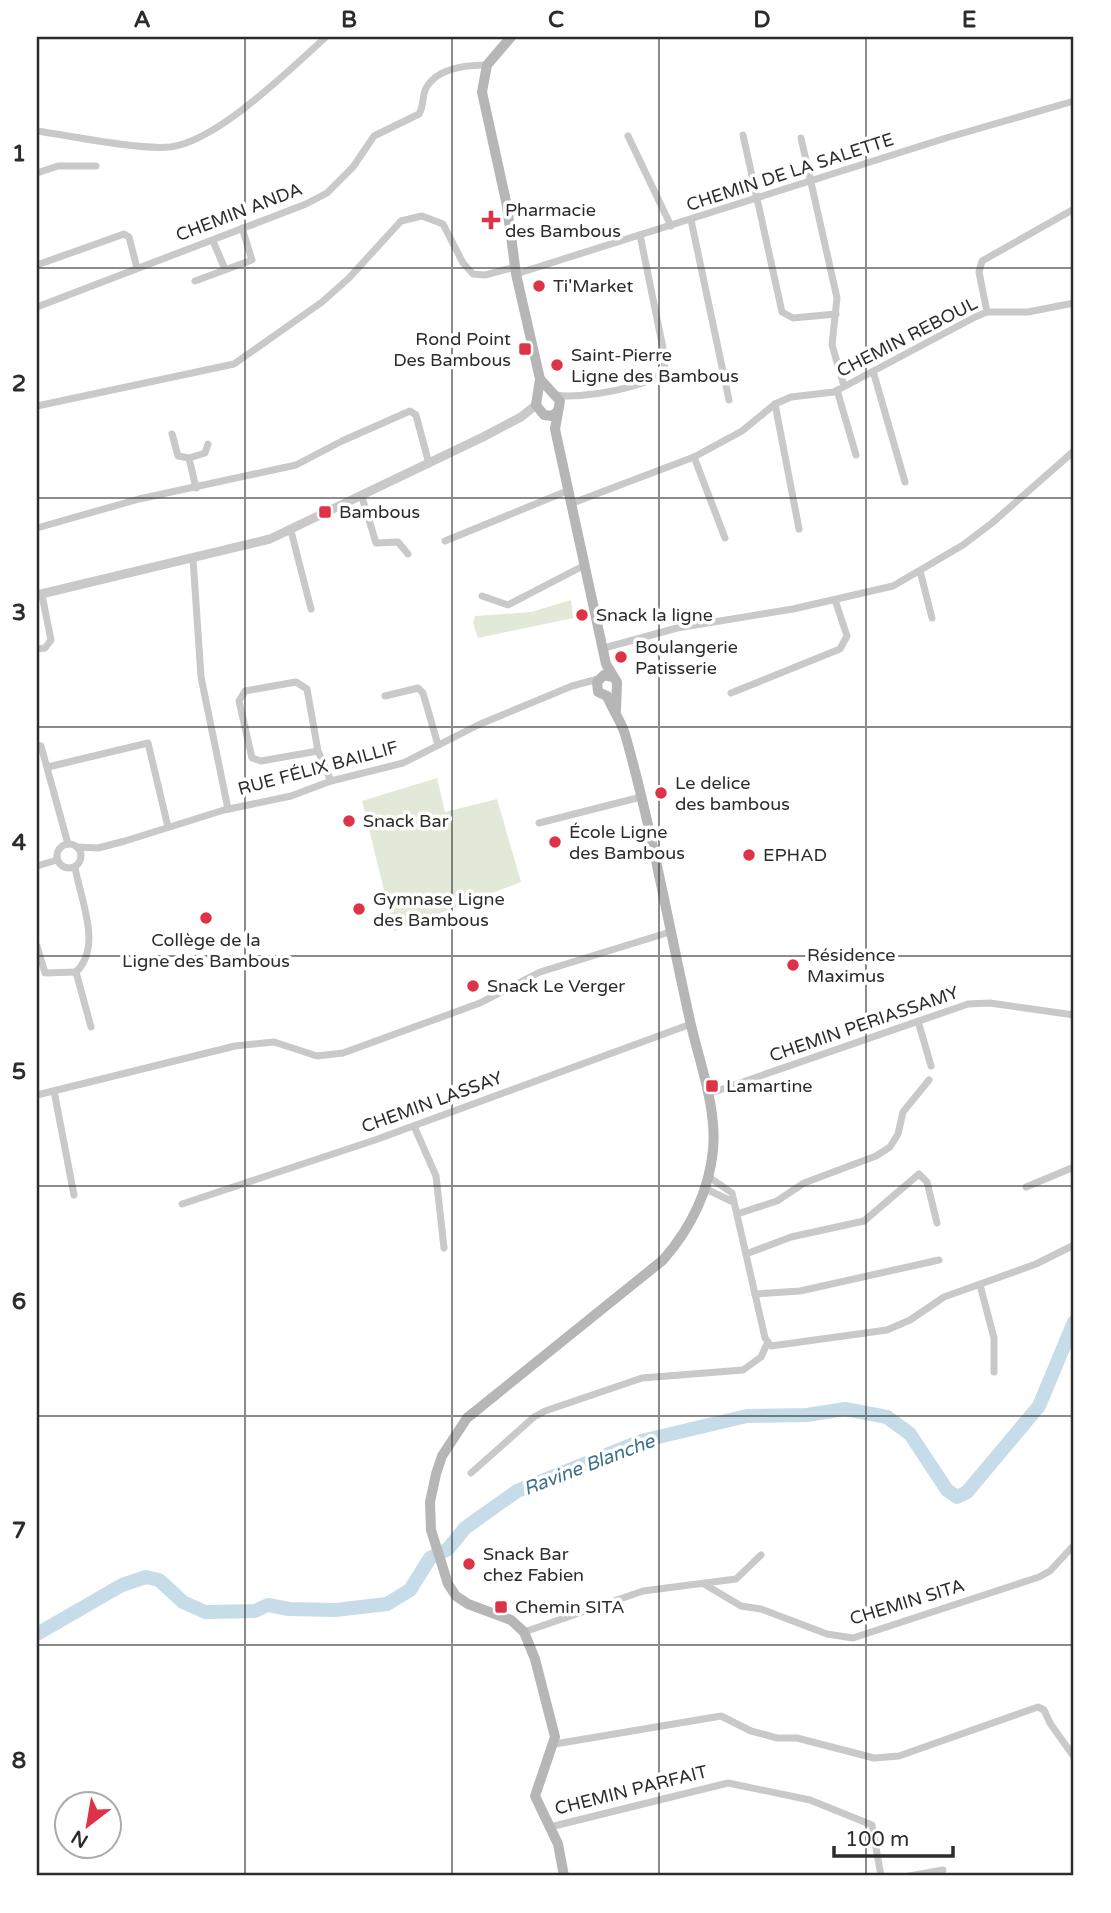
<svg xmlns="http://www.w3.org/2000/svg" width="1111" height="1913" font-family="'Varela Round',sans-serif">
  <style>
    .green { fill: #e3e9d9 }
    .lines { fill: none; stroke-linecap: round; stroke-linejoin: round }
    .river { stroke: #c6dde9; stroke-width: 14 }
    .minor { stroke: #c9c9c9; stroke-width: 7 }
    .tertiary { stroke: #c9c9c9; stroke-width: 9 }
    .secondary { stroke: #b6b6b6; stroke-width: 10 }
    .grid { fill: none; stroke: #2c2c2c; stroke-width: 2; stroke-opacity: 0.55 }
    .poi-dot { fill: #de3347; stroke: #fff; stroke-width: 2.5 }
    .labels { text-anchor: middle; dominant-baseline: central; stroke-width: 7; stroke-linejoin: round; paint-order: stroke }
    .street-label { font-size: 18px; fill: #2c2c2c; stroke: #fff }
    .poi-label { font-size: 18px; fill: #2c2c2c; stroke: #fff; text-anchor: start }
    .water-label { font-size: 19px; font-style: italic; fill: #3e708a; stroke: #fff }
    .neatline { fill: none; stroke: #2c2c2c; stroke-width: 2.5 }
    .grid-label { font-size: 23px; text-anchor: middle; font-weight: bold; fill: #2c2c2c }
  </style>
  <rect width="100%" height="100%" fill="#fff"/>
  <g class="green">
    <path d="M571 600 573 618 478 638 473 623 475 616 531 612Z"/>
    <path d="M437 778 445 812 497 799 521 882 394 931 362 801Z"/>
  </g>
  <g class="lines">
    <path class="river" d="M37 1634 122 1585 146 1577 159 1580 183 1602 205 1612 255 1611 268 1605 289 1609 335 1610 387 1604 410 1590 430 1558 448 1549 465 1528 517 1491 641 1441 747 1416 807 1415 845 1409 887 1417 910 1434 947 1490 957 1497 967 1492 1039 1406 1074 1322"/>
    <g class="minor">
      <path d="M37 131C72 136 137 150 170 147 218 141 290 69 326 37"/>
      <path d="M743 135 782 312 793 318 836 314"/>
      <path d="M628 136 671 226"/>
      <path d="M801 138 837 298 832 345 844 386"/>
      <path d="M37 173 58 166H96"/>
      <path d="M691 220 729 400"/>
      <path d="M213 241 225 269"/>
      <path d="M37 265 124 234 129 237 137 268"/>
      <path d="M516 274 946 138 1074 101"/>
      <path d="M195 281 252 260 242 228"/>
      <path d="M37 307 306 204 327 193 353 167 374 136 419 114C424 106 422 96 426 88 437 68 467 65 487 65"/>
      <path d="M987 312 979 272 982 261 1074 209"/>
      <path d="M873 371 905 482"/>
      <path d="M837 390 856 455"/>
      <path d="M556 395C578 400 650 387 664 371L665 358 640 235"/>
      <path d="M775 404 799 529"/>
      <path d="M37 406 234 364 322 302 349 278 401 221 422 216 443 224 463 263 473 274 485 275 515 267"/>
      <path d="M172 434 178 456 189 458"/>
      <path d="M694 457 725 538"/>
      <path d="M196 488 189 458 205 453 208 444"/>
      <path d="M362 497 376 543 398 542 408 554"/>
      <path d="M570 504 694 457 742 431 775 404 791 397 834 392 975 317 987 312H1028L1074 303"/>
      <path d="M37 528 139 499 296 465 342 441 410 411 416 415 429 464"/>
      <path d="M291 531 311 609"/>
      <path d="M445 541 567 491"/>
      <path d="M193 559 201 677 228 809"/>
      <path d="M920 571 932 618"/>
      <path d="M482 596 508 605 585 565"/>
      <path d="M604 648 677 628 793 609 893 586 963 545 992 523 1074 451"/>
      <path d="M37 649 45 648 51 640 42 595"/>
      <path d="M731 693 840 649 847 636 835 600"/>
      <path d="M385 696 418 688 423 693 438 745"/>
      <path d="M37 745 41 746 68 844"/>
      <path d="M318 751 261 761 252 758 239 701 245 691 296 682 307 689 318 751 331 781"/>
      <path d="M48 767 148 743 168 827"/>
      <path d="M539 823 641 797"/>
      <circle cx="69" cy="856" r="12"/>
      <path d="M77 847 98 848 125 841 224 810 291 796 331 781 403 763 478 725 572 686 598 679"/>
      <path d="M37 866 57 860"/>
      <path d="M75 867C80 899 103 946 76 972"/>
      <path d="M37 946 45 973 76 972"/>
      <path d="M76 972 91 1027"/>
      <path d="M918 1021 931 1066"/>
      <path d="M54 1091 74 1195"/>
      <path d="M708 1094 968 1004 990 1003 1074 1015"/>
      <path d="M37 1095 235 1046 274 1042 317 1056 343 1053 480 1003 540 972 670 932"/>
      <path d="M414 1126 436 1176 444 1248"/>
      <path d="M709 1177 732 1193 765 1338 771 1346 887 1330 910 1320 944 1297 1036 1264 1074 1245"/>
      <path d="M1026 1187 1074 1167"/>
      <path d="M706 1189 733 1202"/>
      <path d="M182 1204 375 1140 691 1024"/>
      <path d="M737 1214 777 1201 804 1183 876 1156 890 1147 898 1134 903 1112 929 1080"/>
      <path d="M746 1254 791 1237 864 1221 919 1174 927 1182 937 1223"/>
      <path d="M980 1285 994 1338V1372"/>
      <path d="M755 1294 800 1291 939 1260"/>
      <path d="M471 1473 534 1417 545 1411 642 1378 743 1370 761 1357 767 1344"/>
      <path d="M704 1584 741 1606 761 1609 827 1634 853 1638 1039 1577 1050 1571 1074 1545"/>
      <path d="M524 1632 643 1591 736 1579 761 1555"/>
      <path d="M555 1744 721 1716 751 1731 777 1738H797L874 1758 899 1756 1038 1707 1044 1710 1050 1723 1074 1757"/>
      <path d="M550 1827 728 1783 810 1800 872 1825 881 1876"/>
      <path d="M909 1876 943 1870"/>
    </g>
    <path class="tertiary" d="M37 595 270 539 483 437 521 417 536 405"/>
    <g class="secondary">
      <path d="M511 37 487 65 482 92 507 206 516 274 540 379 536 405 544 415 552 416 557 412"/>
      <path d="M540 379 560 401 555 429 606 664 617 682 616 710"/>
      <path d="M607 696 598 692 597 682 604 675 613 677"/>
      <path d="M564 1876 558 1844 535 1796 555 1737 535 1659 524 1632 511 1620 468 1604 456 1596 448 1584 431 1530 430 1502 436 1474 442 1456 467 1418 663 1260C690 1229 709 1191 713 1150 717 1109 700 1064 691 1025 669 928 652 829 625 734 620 719 612 709 607 696"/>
    </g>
  </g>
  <path class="grid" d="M245 37V1876M452 37V1876M659 37V1876M866 37V1876M37 268H1074M37 498H1074M37 727H1074M37 956H1074M37 1186H1074M37 1416H1074M37 1645H1074"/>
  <g class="poi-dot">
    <path d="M487.5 209.5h7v7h7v7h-7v7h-7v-7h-7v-7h7z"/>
    <circle cx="539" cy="286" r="7"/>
    <rect x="518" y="342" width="14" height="14" rx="3.5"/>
    <circle cx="557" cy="365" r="7"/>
    <rect x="318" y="505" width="14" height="14" rx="3.5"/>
    <circle cx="582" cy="615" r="7"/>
    <circle cx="621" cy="657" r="7"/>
    <circle cx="661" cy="793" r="7"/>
    <circle cx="349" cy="821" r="7"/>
    <circle cx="555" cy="842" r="7"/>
    <circle cx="749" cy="855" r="7"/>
    <circle cx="359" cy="909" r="7"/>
    <circle cx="206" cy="918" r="7"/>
    <circle cx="793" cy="965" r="7"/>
    <circle cx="473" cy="986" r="7"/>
    <rect x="705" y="1079" width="14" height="14" rx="3.5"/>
    <circle cx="469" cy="1564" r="7"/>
    <rect x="494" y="1600" width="14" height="14" rx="3.5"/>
  </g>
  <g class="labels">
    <g class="street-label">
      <text transform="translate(790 172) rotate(-18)">CHEMIN DE LA SALETTE</text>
      <text transform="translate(239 212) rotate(-21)">CHEMIN ANDA</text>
      <text transform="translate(907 337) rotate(-27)">CHEMIN REBOUL</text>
      <text transform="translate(318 768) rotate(-15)">RUE FÉLIX BAILLIF</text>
      <text transform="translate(864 1024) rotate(-19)">CHEMIN PERIASSAMY</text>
      <text transform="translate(432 1102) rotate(-20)">CHEMIN LASSAY</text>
      <text transform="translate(907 1602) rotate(-17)">CHEMIN SITA</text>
      <text transform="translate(631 1790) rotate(-14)">CHEMIN PARFAIT</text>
    </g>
    <g class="poi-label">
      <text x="505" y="210">Pharmacie<tspan x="505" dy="21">des Bambous</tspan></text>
      <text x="553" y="286">Ti'Market</text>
      <text x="511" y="339" text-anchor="end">Rond Point<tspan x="511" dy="21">Des Bambous</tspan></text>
      <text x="571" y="355">Saint-Pierre<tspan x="571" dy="21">Ligne des Bambous</tspan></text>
      <text x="339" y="512">Bambous</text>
      <text x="596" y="615">Snack la ligne</text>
      <text x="635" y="647">Boulangerie<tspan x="635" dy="21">Patisserie</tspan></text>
      <text x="675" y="783">Le delice<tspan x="675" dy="21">des bambous</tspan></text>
      <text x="363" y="821">Snack Bar</text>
      <text x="569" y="832">École Ligne<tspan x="569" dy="21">des Bambous</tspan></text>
      <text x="763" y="855">EPHAD</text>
      <text x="373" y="899">Gymnase Ligne<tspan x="373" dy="21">des Bambous</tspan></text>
      <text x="206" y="940" text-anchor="middle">Collège de la<tspan x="206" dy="21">Ligne des Bambous</tspan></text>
      <text x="807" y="955">Résidence<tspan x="807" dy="21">Maximus</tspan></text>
      <text x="487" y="986">Snack Le Verger</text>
      <text x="726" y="1086">Lamartine</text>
      <text x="483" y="1554">Snack Bar<tspan x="483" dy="21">chez Fabien</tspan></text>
      <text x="515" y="1607">Chemin SITA</text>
    </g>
    <g class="water-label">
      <text transform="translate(589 1465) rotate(-21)">Ravine Blanche</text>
    </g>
  </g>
  <rect width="1111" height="1913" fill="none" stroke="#ffffff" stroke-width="77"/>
  <g transform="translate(88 1825) rotate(211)"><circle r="33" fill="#ffffff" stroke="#ababab" stroke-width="2"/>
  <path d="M0-5L12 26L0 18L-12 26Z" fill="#de3347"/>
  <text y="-10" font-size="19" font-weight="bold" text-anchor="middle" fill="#2c2c2c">N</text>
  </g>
  <path d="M834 1846v10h119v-10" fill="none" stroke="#2c2c2c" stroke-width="3.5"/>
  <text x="845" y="1846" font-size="21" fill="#2c2c2c" stroke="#ffffff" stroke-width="5" paint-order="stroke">100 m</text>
  <rect x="38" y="38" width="1034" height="1836" class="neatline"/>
  <g class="grid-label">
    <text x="142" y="27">A</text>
    <text x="349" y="27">B</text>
    <text x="556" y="27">C</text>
    <text x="762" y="27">D</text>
    <text x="969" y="27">E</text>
    <text x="19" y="161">1</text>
    <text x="19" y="391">2</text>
    <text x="19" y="620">3</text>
    <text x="19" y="850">4</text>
    <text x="19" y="1079">5</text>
    <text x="19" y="1309">6</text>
    <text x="19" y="1538">7</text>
    <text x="19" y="1768">8</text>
  </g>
</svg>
